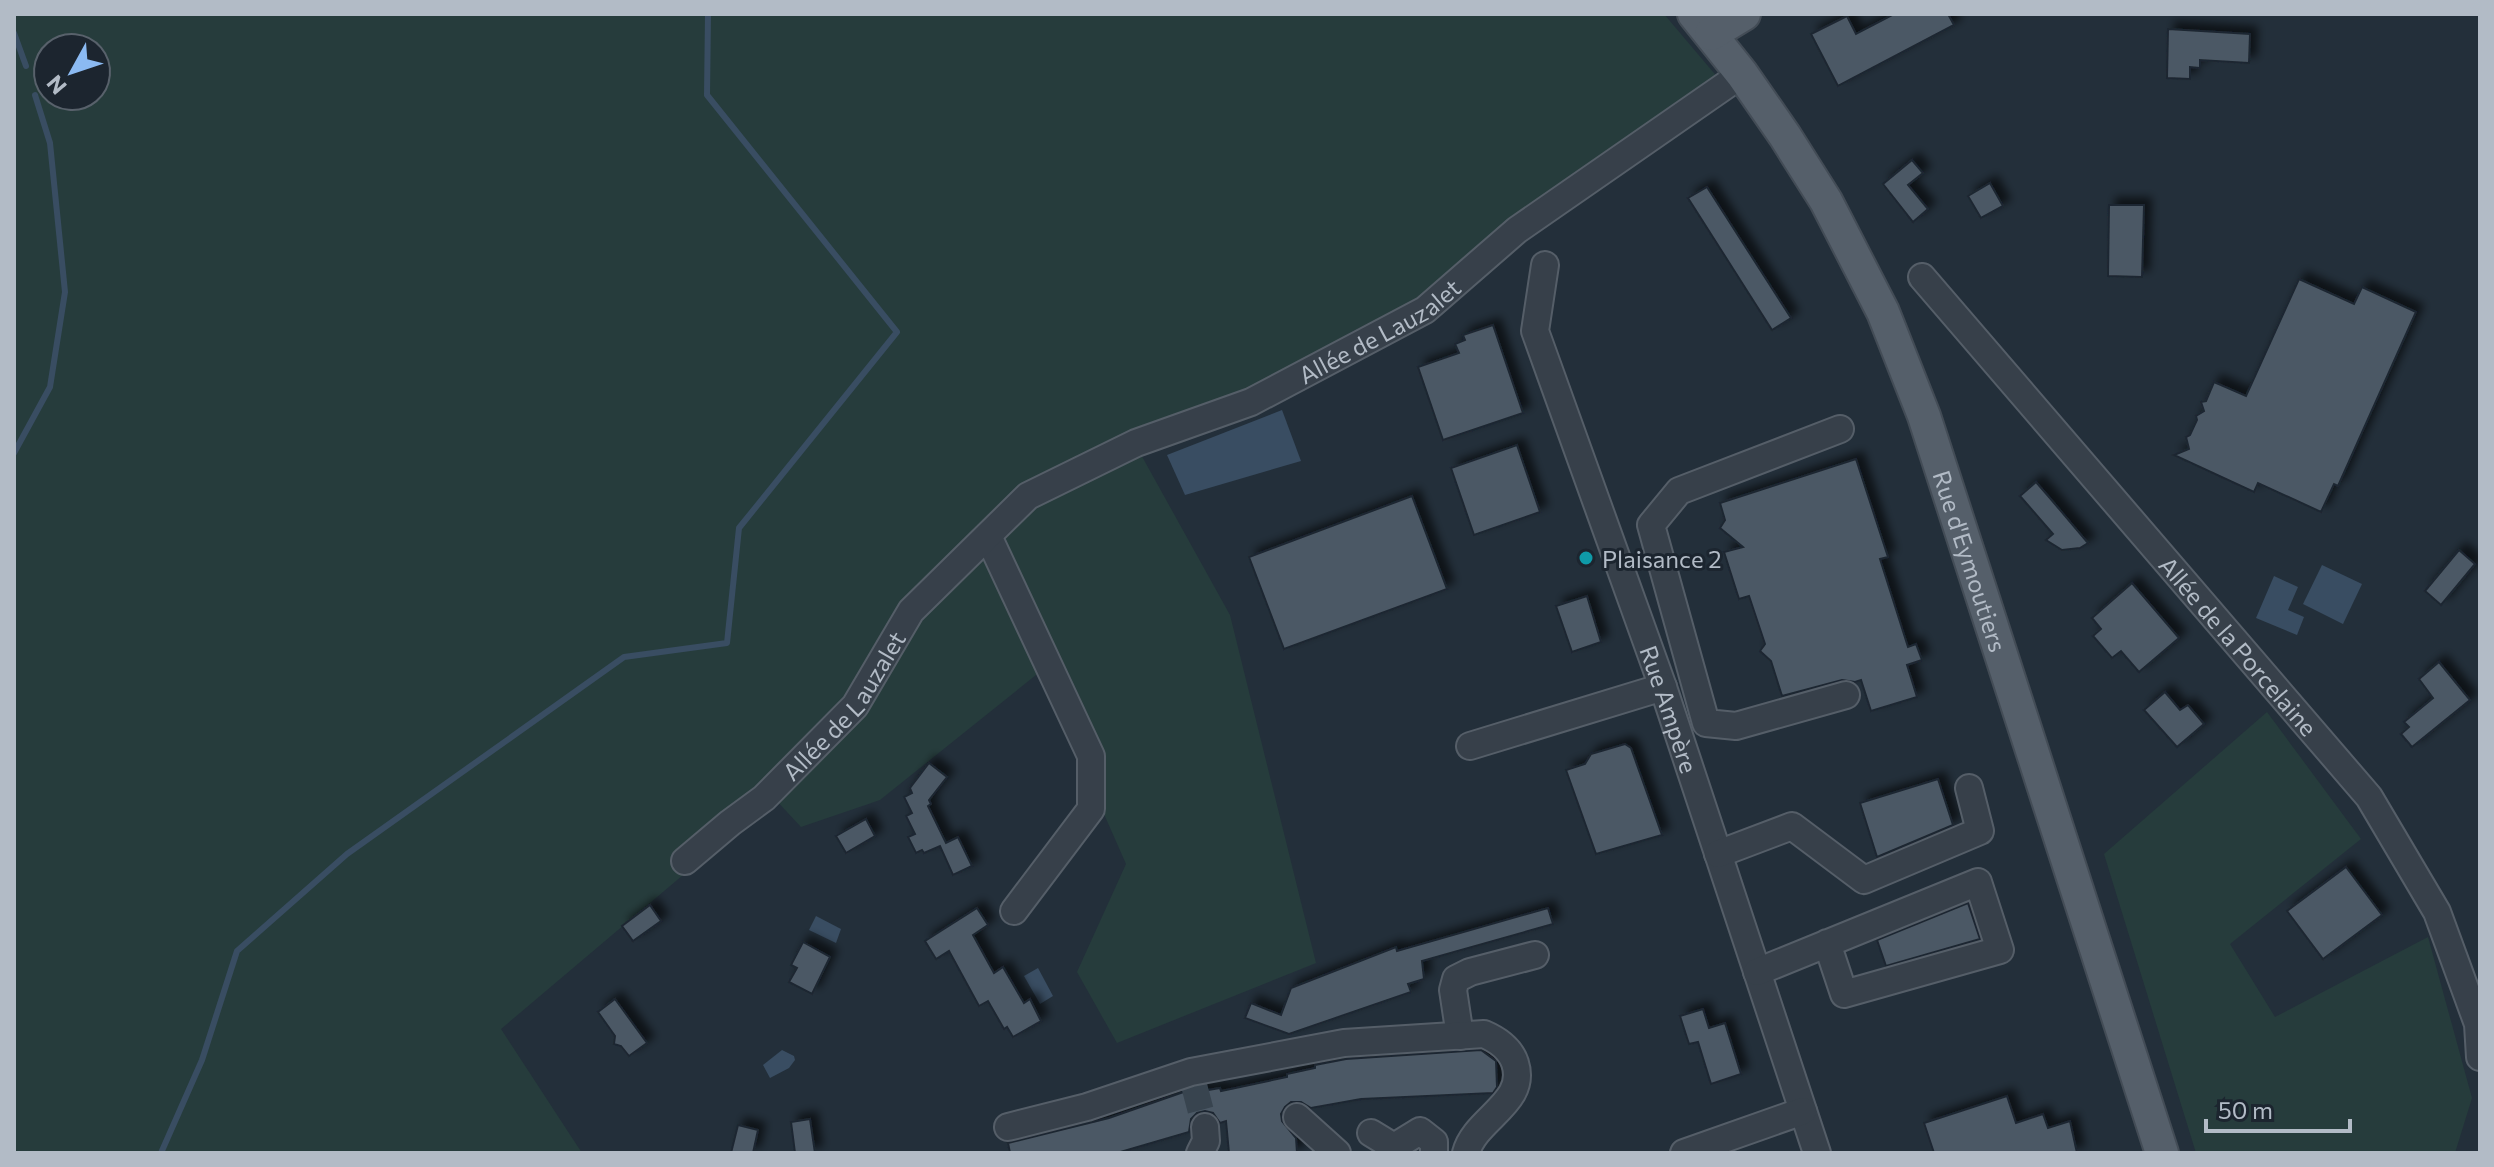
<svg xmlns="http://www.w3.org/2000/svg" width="2494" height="1167" font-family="Commissioner,sans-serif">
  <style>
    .green { fill: #263c3c; fill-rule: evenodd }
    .water { fill: #394d62 }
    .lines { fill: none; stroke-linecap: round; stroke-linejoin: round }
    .stream { stroke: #394d62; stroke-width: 6 }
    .building { fill: #4c5965; stroke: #1e2731; stroke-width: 2; filter: url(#shadow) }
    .minor-tunnel { stroke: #38444f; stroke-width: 26; stroke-dasharray: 26 13; stroke-linecap: butt }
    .minor-casing { stroke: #555e68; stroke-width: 30 }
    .major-casing { stroke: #434c56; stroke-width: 36 }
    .minor { stroke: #37404a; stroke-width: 26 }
    .major { stroke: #555f6a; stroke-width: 32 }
    .culture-dot { fill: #0f9aa8; stroke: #1c252f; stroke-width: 3 }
    .labels { text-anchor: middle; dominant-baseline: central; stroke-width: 6; stroke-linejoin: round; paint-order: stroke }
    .street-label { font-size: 24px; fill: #b2bbc6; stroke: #1c252f }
    .poi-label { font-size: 24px; fill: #b2bbc6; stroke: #1c252f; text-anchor: start }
  </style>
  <defs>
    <filter id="shadow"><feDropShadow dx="7" dy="-7" stdDeviation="4" flood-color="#0009"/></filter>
  </defs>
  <rect width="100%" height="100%" fill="#232f3a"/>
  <g class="green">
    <path d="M14 14H1664L1719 79 1423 297 1353 331 1249 392 1129 433 1230 615 1316 963 1117 1043 1077 972 1126 864 1041 671 880 800 801 827 774 798 501 1029 582 1153H14ZM48 48H96V96H48Z"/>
    <path d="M2267 712 2361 839 2230 944 2275 1017 2428 937 2472 1098 2455 1153H2196L2104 854Z"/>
  </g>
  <g class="water">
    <path d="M1282 410 1301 461 1185 495 1167 455Z"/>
    <path d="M2322 565 2362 584 2343 624 2303 604Z"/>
    <path d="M2274 576 2298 587 2288 610 2304 617 2297 635 2256 618Z"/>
    <path d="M816 916 841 929 836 943 809 930Z"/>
    <path d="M1038 968 1053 996 1040 1004 1024 976Z"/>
    <path d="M782 1050 794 1056 795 1060 789 1068 770 1078 763 1065Z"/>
  </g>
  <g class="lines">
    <g class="stream">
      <path d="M14 33 26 66"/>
      <path d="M14 453 50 387 65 292 50 143 35 95"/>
      <path d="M161 1153 202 1060 237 951 347 854 624 657 727 643 739 528 897 332 707 95 708 14"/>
    </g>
  </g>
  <g class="building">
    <path d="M1894 14H1948L1954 25 1838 86 1811 34 1847 16 1856 34Z"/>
    <path d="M2168 29 2250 34 2249 63 2200 60V68L2190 67V79L2167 78Z"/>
    <path d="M1912 160 1923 173 1908 185 1928 209 1913 222 1883 184Z"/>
    <path d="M1990 183 2003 206 1981 218 1968 196Z"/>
    <path d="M1707 187 1791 318 1772 330 1688 198Z"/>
    <path d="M2109 205H2144L2142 277 2108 276Z"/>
    <path d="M2299 279 2354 304 2362 287 2416 312 2338 486 2334 484 2321 512 2258 483 2254 492 2174 455 2189 449 2186 437 2190 435 2197 420 2196 416 2204 411 2201 402 2206 401 2214 382 2246 396Z"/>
    <path d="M1493 325 1523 413 1443 440 1418 367 1459 353 1455 344 1465 340 1463 335Z"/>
    <path d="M1517 445 1540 512 1474 535 1451 468Z"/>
    <path d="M1856 459 1888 557 1880 559 1908 647 1916 644 1922 660 1907 665 1917 697 1871 711 1861 680 1855 682 1842 680 1782 696 1771 661 1760 651 1765 644 1749 596 1739 599 1724 552 1743 547 1720 528 1725 520 1720 503Z"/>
    <path d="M2036 482 2049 497 2088 543 2080 548 2062 550 2046 540 2053 534 2020 496Z"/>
    <path d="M1412 496 1447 589 1284 649 1249 557Z"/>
    <path d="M2459 550 2475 564 2441 605 2425 591Z"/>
    <path d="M2132 583 2179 638 2139 672 2121 651 2112 658 2093 636 2101 629 2092 618Z"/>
    <path d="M1587 596 1601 642 1572 652 1556 606Z"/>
    <path d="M2439 662 2470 700 2412 747 2401 734 2409 727 2404 722 2433 698 2419 679Z"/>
    <path d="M2165 692 2180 710 2188 705 2204 724 2177 747 2144 710Z"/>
    <path d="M1625 744 1631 748 1662 835 1596 854 1566 770 1585 764 1591 754Z"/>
    <path d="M929 763 947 777 929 800 931 804 928 806 946 843 958 837 972 866 953 875 940 846 924 853 922 850 916 853 908 837 915 834 906 816 912 813 904 797 912 793 910 788Z"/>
    <path d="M1938 779 1953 825 1877 857 1860 803Z"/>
    <path d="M866 819 875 836 846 853 836 836Z"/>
    <path d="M2346 867 2382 915 2323 959 2287 911Z"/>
    <path d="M1968 903 1980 939 1886 966 1877 940Z"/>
    <path d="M650 905 661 921 633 941 622 926Z"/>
    <path d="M977 908 988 925 973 935 994 973 1003 967 1024 1003 1030 999 1041 1021 1013 1037 1007 1027 1004 1029 988 1001 979 1006 949 951 936 959 925 941Z"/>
    <path d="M1548 908 1553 924 1422 961 1424 979 1408 984 1411 992 1289 1034 1245 1018 1251 1003 1281 1015 1291 988 1396 947 1397 951Z"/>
    <path d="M803 942 830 957 812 994 789 982 797 968 791 965Z"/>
    <path d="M615 999 647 1043 629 1056 621 1046 614 1044 615 1036 598 1012Z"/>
    <path d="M1703 1009 1709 1028 1725 1023 1741 1074 1711 1084 1698 1042 1689 1044 1680 1016Z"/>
    <path d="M1481 1050 1496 1061 1497 1087 1493 1093 1361 1099 1311 1108 1301 1102H1291L1285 1107 1281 1114 1282 1121 1296 1138 1297 1153H1229L1226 1121 1220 1123 1213 1113 1205 1111 1197 1113 1191 1119 1189 1132 1117 1153H1010L1008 1143 1109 1118 1195 1088 1201 1086 1202 1091 1220 1088 1221 1091 1287 1077V1074L1315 1068V1065L1346 1059Z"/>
    <path d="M2007 1096 2016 1123 2043 1114 2048 1128 2070 1121 2077 1153H1934L1924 1123Z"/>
    <path d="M810 1119 815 1153H795L791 1122Z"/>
    <path d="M738 1125 758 1130 753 1153H731Z"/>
  </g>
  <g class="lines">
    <path class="minor-tunnel" d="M1194 1085 1205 1127"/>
    <g class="minor-casing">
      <g id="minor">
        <path id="s1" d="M1545 265 1535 331 1663 687 1817 1153"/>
        <path id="s2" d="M1922 277 2369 797 2437 912 2478 1024 2480 1057"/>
        <path d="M1840 429 1679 491 1651 525 1706 723 1736 726 1846 695"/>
        <path d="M988 536 1091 756V809L1014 911"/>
        <path d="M1470 746 1663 687"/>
        <path d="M1718 854 1792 826 1864 880 1980 831 1969 788"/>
        <path id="s3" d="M685 861 730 823 764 798 855 706 911 611 1028 496 1136 443 1251 402 1425 310 1517 230 1742 74"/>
        <path d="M1757 972 1978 882 2000 950 1844 994 1827 943"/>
        <path d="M1460 1036 1453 990 1456 979 1470 972 1535 955"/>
        <path d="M1297 1117 1337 1153"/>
        <path d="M1008 1127 1087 1107 1191 1072 1344 1043 1484 1034C1498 1040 1510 1048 1515 1063 1528 1103 1475 1118 1466 1153"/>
        <path d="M1371 1133 1394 1147 1420 1131 1434 1142V1153"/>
        <path d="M1200 1153 1206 1141 1205 1127"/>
        <path d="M1684 1153 1803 1111"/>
      </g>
    </g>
    <g class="major-casing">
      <g id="major">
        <path id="s4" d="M1694 14 1742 74 1785 136 1826 201 1883 312 1924 416 2162 1153"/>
        <path d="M1711 34 1744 14"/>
      </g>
    </g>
    <use href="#minor" class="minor"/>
    <use href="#major" class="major"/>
  </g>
  <circle class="culture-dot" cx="1586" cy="558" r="8"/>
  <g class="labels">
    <g class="street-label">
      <text stroke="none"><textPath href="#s3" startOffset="894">Allée de Lauzalet</textPath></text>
      <text stroke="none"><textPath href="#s4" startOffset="618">Rue d'Eymoutiers</textPath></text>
      <text stroke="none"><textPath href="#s2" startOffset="486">Allée de la Porcelaine</textPath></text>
      <text stroke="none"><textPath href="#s3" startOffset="224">Allée de Lauzalet</textPath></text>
      <text stroke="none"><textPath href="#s1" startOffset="468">Rue Ampère</textPath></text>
    </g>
    <g class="poi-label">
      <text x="1602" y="558">Plaisance 2</text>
    </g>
  </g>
  <rect width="2494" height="1167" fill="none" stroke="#b2bbc6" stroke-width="32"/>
  <g transform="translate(72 72) rotate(230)"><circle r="38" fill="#1c252f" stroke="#58616b" stroke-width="2"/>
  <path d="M0-6L14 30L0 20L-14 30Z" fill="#8bbaf2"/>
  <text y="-12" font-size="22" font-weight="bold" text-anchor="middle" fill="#b2bbc6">N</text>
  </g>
  <path d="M2206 1119v12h144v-12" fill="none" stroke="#b2bbc6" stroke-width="4"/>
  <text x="2218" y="1119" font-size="24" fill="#b2bbc6" stroke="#1c252f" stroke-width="6" paint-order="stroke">50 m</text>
</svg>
